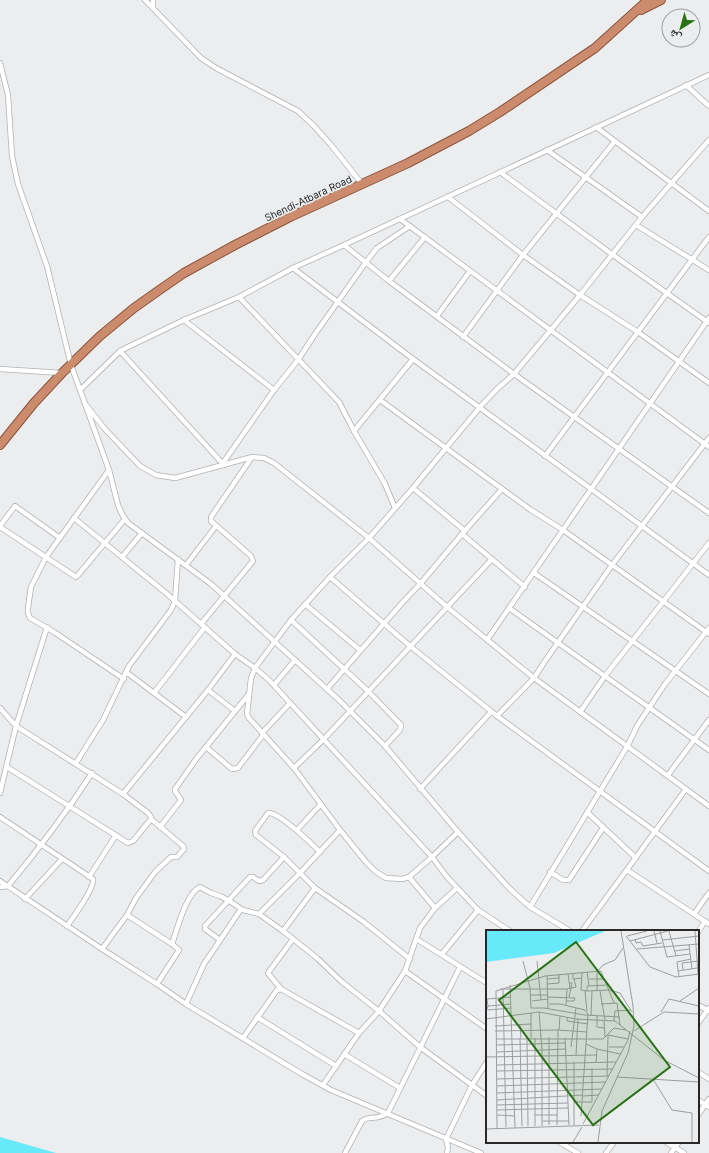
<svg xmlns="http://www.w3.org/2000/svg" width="709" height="1153" font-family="Inter,'Noto Naskh Arabic',sans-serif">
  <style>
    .water { fill: #67e9fa }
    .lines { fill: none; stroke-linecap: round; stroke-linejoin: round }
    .minor-casing { stroke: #b0b2b4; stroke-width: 6 }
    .trunk-casing { stroke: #8a563d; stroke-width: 10 }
    .minor { stroke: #fff; stroke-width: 4.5 }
    .trunk { stroke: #cc8b6c; stroke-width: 8 }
    .labels { text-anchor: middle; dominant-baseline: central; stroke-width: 3.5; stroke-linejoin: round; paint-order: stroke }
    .street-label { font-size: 10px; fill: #282829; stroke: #ebedef }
    .inset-road { fill: none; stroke: #9d9ea0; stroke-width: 1 }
    .view { fill: #297316; fill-opacity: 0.15; stroke: #297316; stroke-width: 2 }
    .inset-edge { fill: none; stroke: #282829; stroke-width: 2 }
  </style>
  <rect width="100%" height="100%" fill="#ebedef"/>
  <path class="water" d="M0 1137 56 1153H0Z"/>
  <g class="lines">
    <g class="minor-casing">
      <g id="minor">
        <path d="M145 0 201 58 216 68 298 111 314 126 331 145 362 184"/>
        <path d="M153 8V0"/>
        <path d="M0 63 8 95 12 156 18 184 47 266 71 365 109 470 118 505 122 514 128 523 211 584 339 700 385 746 458 832 510 889 530 907 570 931"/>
        <path d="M686 85 709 106"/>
        <path d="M596 127 709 211"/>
        <path d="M547 150 642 217"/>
        <path d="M500 172 613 255 709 323"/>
        <path d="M448 197 523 255 580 295 638 332 709 383"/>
        <path d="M400 219 709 447"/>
        <path d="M636 225 709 270"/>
        <path d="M344 245 389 281 514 374 709 513"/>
        <path d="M293 268 413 359 709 575"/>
        <path d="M389 281 425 237"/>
        <path d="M239 297 339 402 354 431 413 359"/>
        <path d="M437 316 470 271"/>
        <path d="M184 320 274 390"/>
        <path d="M463 337 523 255 615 141"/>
        <path d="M120 351 224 465"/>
        <path d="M0 369 62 373"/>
        <path d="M80 390 120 351 128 347 184 320 239 297 293 268 344 245 709 75"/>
        <path d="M380 400 531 510 563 530 709 634"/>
        <path d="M86 405 104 428 140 466 156 475 175 478 252 457 264 458 274 463 369 538 447 607 534 678 709 806"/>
        <path d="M354 431 385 484 395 508"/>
        <path d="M709 438 612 565 545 661 534 678 497 716 709 871"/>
        <path d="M545 456 709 237"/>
        <path d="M223 463 274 390 298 360 315 334 366 262 377 248 410 226"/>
        <path d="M109 470 46 557 31 587 28 608V613L30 618 54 632 124 679"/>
        <path d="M413 488 465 531"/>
        <path d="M74 518 166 593 235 654 255 668 269 680 432 857 447 877 478 910 510 931"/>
        <path d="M0 526 15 506 60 538"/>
        <path d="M0 527 76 577 78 575 125 519"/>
        <path d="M462 534 525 587"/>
        <path d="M122 557 142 533"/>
        <path d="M186 565 216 526"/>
        <path d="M534 573 709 694"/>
        <path d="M330 577 410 646 497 716"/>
        <path d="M305 604 360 650"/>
        <path d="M509 608 709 750"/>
        <path d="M291 620 368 691 401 725 400 730 385 746"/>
        <path d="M201 624 253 561 251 556 211 521V517L252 457"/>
        <path d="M487 640 709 318"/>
        <path d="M126 672 186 717"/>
        <path d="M274 685 295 660"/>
        <path d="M327 689 402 603 421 583 462 534 502 489"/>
        <path d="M208 690 235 711"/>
        <path d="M154 693 205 627"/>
        <path d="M0 708 16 726 123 794 148 813 151 817V819L133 841 128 843 7 767"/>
        <path d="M580 712 605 676 709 543"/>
        <path d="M262 733 290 703"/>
        <path d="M206 747 232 769 238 768 263 735"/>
        <path d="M76 763 103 720 129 666 171 610 175 601 178 559"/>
        <path d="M294 768 324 739 492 559"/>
        <path d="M668 775 709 720"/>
        <path d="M420 789 491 712"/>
        <path d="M0 793 16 726 47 627"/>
        <path d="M123 794 208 690 235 654"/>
        <path d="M587 812 636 858"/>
        <path d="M0 817 93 879C95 887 73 918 67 926"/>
        <path d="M160 827 181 800 175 791V789L197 758 249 694"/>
        <path d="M297 830 321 804"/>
        <path d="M458 832 432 857 409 877 402 879 386 878 375 871 366 862 340 830 294 768 249 718 247 714 251 678 255 668 291 620 330 577 369 538 413 488 480 407 497 389 514 374 580 295 642 217 709 140"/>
        <path d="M320 852C312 844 278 811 268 813L255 831 256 835 284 857 315 888 364 922 410 959"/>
        <path d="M627 870 709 924"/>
        <path d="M550 872 563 880H569L603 828"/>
        <path d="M89 877 116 835"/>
        <path d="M409 877 435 908"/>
        <path d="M0 881 102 949 157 984 186 1004 302 1074 331 1090 481 1153"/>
        <path d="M0 887 8 886C38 850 66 813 92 773"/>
        <path d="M25 899 62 859"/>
        <path d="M530 907 628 745 637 726 665 684 709 628"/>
        <path d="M259 914 300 873 340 830"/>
        <path d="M694 914 709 893"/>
        <path d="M127 915 172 944 179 950 157 984"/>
        <path d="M283 931 315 888"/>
        <path d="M582 931 686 789"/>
        <path d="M698 932 705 921"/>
        <path d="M416 939C440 953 463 969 487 983"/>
        <path d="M220 940 205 929V926L250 877H253L259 881 263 880 284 857"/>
        <path d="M172 944C177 930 186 893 200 887L211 893 220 896 228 900 243 910 259 914 283 931 317 958 342 982 379 1011 420 1047 487 1096"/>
        <path d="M102 949 127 915 136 898 155 872 171 857H177L184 849 183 846 151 819"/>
        <path d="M442 954 478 910"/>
        <path d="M405 971 487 1029"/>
        <path d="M281 989 268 973 293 939"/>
        <path d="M186 1004 204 964 241 909"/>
        <path d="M698 1005 709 1011"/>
        <path d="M257 1017 336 1066"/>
        <path d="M698 1023 709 1008"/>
        <path d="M243 1038 277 990 281 989 359 1033"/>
        <path d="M344 1054 400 1088"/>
        <path d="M698 1072 709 1079"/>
        <path d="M323 1085 359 1033 379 1011 405 971 420 928 435 908 457 888"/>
        <path d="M698 1100 709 1107"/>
        <path d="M698 1115 709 1099"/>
        <path d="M559 1142 578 1153"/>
        <path d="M666 1142 684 1153"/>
        <path d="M345 1153 362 1121C370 1115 376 1121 388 1113L460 967"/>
        <path d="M447 1153 448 1147 446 1139 472 1085 487 1062"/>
        <path d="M606 1153 614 1142"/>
        <path d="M671 1153 679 1142"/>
      </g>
    </g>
    <g class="trunk-casing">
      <g id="trunk">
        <path d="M641 10 661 0"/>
        <path d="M0 445 34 403 62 373 100 336 134 308 158 291 184 273 235 245 290 217 408 163 469 131 500 112 595 48 648 0"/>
      </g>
    </g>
    <use href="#minor" class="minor"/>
    <use href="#trunk" class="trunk"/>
  </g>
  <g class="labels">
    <g class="street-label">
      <text transform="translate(308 198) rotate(-25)">Shendi-Atbara Road</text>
    </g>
  </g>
  <g transform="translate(486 930)">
    <rect width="213" height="213" fill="#ebedef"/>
    <path d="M0 1H119L68 23 0 32Z" fill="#67e9fa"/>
    <path class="inset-road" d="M168 1 171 13M174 1 181 27 204 24M183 1 190 26M209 1 212 44M140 6 164 37 190 47 213 44M141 6 161 1M149 9 150 13 155 12 157 16 176 13M176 10 213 6M144 11 182 1M203 15 206 39M151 19 213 14M188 21 204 19M37 31 44 58 45 78M51 31 55 70M197 40 196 33 213 31M192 41 211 38M101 42 103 56M87 43V49L96 48M96 43 95 60 101 61M82 44 84 58M61 46 62 78M193 47 191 32 205 29M61 49 73 48M103 49H118M61 54 73 53V45M24 55 29 198M121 55 101 56V61L123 60 134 63 146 82M14 59H81L90 57 88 49M17 60 20 197M111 60V42L117 35 129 30 137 18M99 61 101 81M114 61 119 90M45 65H61M61 67 89 68 88 71H80M83 67 86 53H84M46 71 62 69M194 71 213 58M63 74H74L99 80 102 84 95 186M115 74 131 73 134 95M80 75 81 59M2 76 1 69 25 67M45 78H58L99 85 134 87M2 80 25 78M53 82 56 120V196M175 82 183 69 213 76M0 83 2 76 25 74M45 83V108M105 85 106 61M111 86V97L118 98M81 88V91L102 94M0 89 53 82 90 89 129 91 178 130 213 148M118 91 119 107M128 91 129 81 145 80M34 95 35 108M9 96 45 94M72 100 101 102M73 100 74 86M9 101 72 100 71 195M148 101 178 82 213 84M122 105 142 109M63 107V195M34 108 36 196M41 108 42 196M49 108V196M79 108 83 195M10 109H117L128 98 140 100M100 114 111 119M11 115 79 113M85 117 90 78M123 117H138M11 122 80 119M90 125 92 89M0 127 110 125M88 132V195M110 132 111 119 134 124M11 135 130 132M11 141 127 139M121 146 122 105M131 147 213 152M11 149 123 146M167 149 186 180 206 183V212M11 156 120 152M11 163 116 159M97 166 113 165M11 170 97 165M88 172H106M106 172V138M11 175 82 173M11 180 82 178M11 185 29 186M49 185H71M56 191H83M97 194 142 110 144 101M0 199 113 195M11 199 10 61 59 46 115 41 128 73M87 212 96 197M112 212 116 181 142 123 148 96 147 76 135 1"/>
    <path class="view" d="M90 12 184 137 107 195 13 70Z"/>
    <rect width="213" height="213" class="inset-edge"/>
  </g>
  <g transform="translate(681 28) rotate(217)"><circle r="19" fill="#ebedef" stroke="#9d9ea0"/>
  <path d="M0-3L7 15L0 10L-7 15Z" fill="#297316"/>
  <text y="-6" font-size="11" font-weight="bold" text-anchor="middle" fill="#282829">ش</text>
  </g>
</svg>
